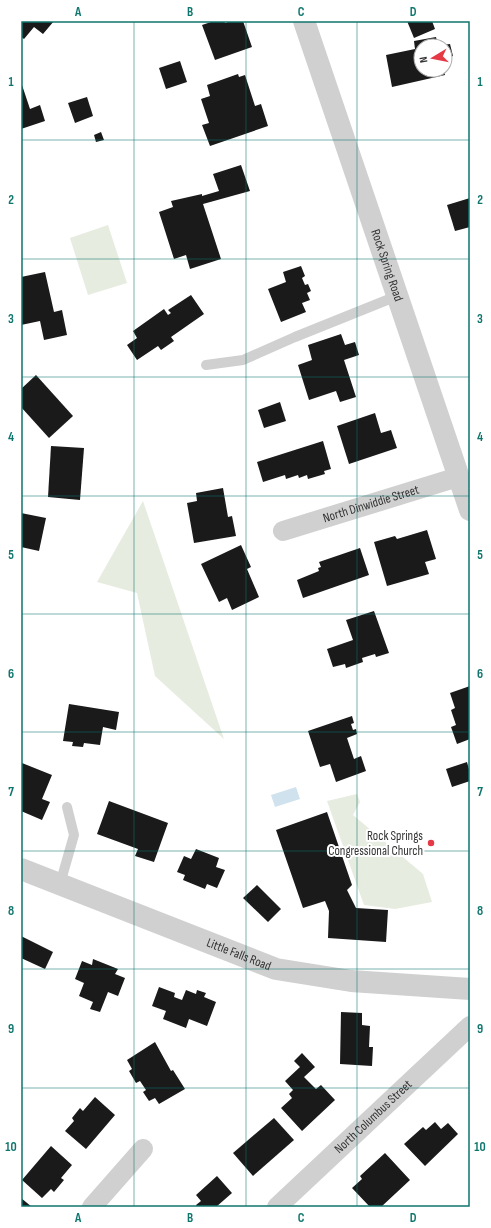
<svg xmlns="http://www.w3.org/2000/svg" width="491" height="1228" font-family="'Sofia Sans Condensed',sans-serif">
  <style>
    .green { fill: #e6ecdf }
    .water { fill: #cfe2ee }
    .building { fill: #1a1a1a }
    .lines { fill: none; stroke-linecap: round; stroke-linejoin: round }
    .service { stroke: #d0d0d0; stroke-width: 10 }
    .minor { stroke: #d0d0d0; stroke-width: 20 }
    .tertiary { stroke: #d0d0d0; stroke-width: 22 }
    .grid { fill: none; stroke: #0f766e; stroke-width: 1; stroke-opacity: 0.55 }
    .poi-dot { fill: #e63946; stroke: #fff; stroke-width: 1.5 }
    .labels { text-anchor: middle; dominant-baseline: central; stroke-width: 4; stroke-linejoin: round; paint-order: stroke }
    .street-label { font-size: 13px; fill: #333; stroke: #fff }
    .poi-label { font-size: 13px; fill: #333; stroke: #fff; text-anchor: end }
    .neatline { fill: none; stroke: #0f766e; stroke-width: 1.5 }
    .grid-label { font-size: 13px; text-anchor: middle; font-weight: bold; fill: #0f766e }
  </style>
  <rect width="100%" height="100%" fill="#fff"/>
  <g class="green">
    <path d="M108 225 127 283 88 295 70 238Z"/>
    <path d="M143 501 224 739 155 676 137 593 97 582Z"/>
    <path d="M357 794 360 802 353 815 423 874 432 902 395 909 364 905 327 801Z"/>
  </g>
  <path class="water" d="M296 787 300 799 275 807 271 795Z"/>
  <g class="building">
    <path d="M23 21H54L43 34 34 27 24 39 21 37V23Z"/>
    <path d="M214 21H224L225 23 231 21H243L252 47 215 60 202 25Z"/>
    <path d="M407 21H432L435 29 414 38Z"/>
    <path d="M436 37 438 46H421V70H444L445 75 392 87 386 55 415 49 414 41Z"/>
    <path d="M450 44 453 56 445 58V46L442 45Z"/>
    <path d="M180 61 187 82 166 89 159 68Z"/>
    <path d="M238 74 239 77 245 75 255 106 261 104 268 126 210 146 202 125 209 123 201 99 210 96 207 85Z"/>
    <path d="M21 82 30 109 40 105 45 121 21 129Z"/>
    <path d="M87 97 93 116 75 123 68 103Z"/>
    <path d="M101 132 104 140 96 142 94 135Z"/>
    <path d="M241 165 250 191 203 204 221 259 190 269 186 255 174 259 159 212 173 207 171 201 202 194V196L219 191 213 174Z"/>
    <path d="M470 198V227L455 231 447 205Z"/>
    <path d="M301 266 305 276 302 278 305 285 308 284 311 291 307 293 310 300 302 303 306 312 281 322 268 289 286 282 283 272Z"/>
    <path d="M45 272 54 312 62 310 67 335 44 340 40 321 21 325V277Z"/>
    <path d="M191 295 204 314 171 337 174 341 161 350 158 346 137 360 127 345 137 338 133 331 164 309 168 315 171 313 168 310Z"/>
    <path d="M341 334 345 345 355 342 359 355 344 360 356 397 340 402 336 391 309 400 298 365 312 360 308 345Z"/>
    <path d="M36 375 73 416 49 438 21 407V389Z"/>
    <path d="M280 402 286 421 264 428 258 410Z"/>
    <path d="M375 413 381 433 391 430 397 448 349 464 337 426Z"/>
    <path d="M323 441 331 469 324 471 325 474 308 479 307 475 299 478 298 475 286 479 285 475 263 482 257 462Z"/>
    <path d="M51 446 84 448 80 500 48 497Z"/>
    <path d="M223 488 228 517 232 516 236 536 194 543 187 503 197 501 196 493Z"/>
    <path d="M21 513 46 518 39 551 21 547Z"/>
    <path d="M427 530 436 559 425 562 429 574 387 586 374 542 395 536 397 539Z"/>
    <path d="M241 545 251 567 247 569 259 597 232 610 227 598 219 602 201 564Z"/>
    <path d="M360 548 369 575 303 598 297 580 319 571 318 568 321 567 319 562Z"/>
    <path d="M374 611 389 653 376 657 375 654 362 658 363 662 346 668 345 664 333 667 327 649 353 640 346 620Z"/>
    <path d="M470 686V739L457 744 451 727 456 725 451 710 455 708 450 693Z"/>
    <path d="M69 704 119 712 116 730 103 727 100 745 84 743 83 747 72 746 73 742 63 741Z"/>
    <path d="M352 716 354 723 351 724 353 730 356 729 357 734 347 738 354 759 361 756 366 771 336 782 330 764 320 767 308 731Z"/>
    <path d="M467 762 470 773V781L452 787 446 769Z"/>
    <path d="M22 763 52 775 42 799 50 802 42 820 21 811Z"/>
    <path d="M109 801 168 823 154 862 135 856 138 849 97 834Z"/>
    <path d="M327 812 352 885 347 890 356 908 388 910 386 942 328 938 329 911 325 901 303 908 276 830Z"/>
    <path d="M196 849 219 858 216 867 225 870 217 888 207 884 205 889 183 880 185 875 177 872 184 856 191 859Z"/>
    <path d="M257 885 281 909 268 922 243 898Z"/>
    <path d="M21 936 53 952 45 969 21 958Z"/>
    <path d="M93 959 118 969 115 974 125 978 118 996 108 992 100 1012 90 1009 93 1002 79 996 84 983 75 979 82 961 92 965Z"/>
    <path d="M159 987 175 993 174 997 182 1000 186 990 196 994 197 990 206 993 204 997 216 1002 207 1026 189 1019 186 1028 163 1019 166 1011 152 1006Z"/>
    <path d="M341 1012 362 1013V1025L370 1026 369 1047H373L372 1066 340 1064Z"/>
    <path d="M155 1042 171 1071 173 1070 185 1089 159 1104 155 1098 149 1101 143 1092 146 1090 140 1081 136 1083 129 1071 132 1069 127 1060Z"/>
    <path d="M302 1053 315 1067 304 1077 316 1089 321 1085 335 1100 302 1131 281 1108 292 1098 289 1094 293 1090 285 1081 300 1067 294 1061Z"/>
    <path d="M95 1097 115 1115 86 1149 65 1131 74 1121 72 1118 80 1108 83 1111Z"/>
    <path d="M274 1118 294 1140 253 1176 233 1153Z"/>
    <path d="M435 1122 441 1129 448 1123 458 1134 425 1166 404 1144 423 1127 426 1130Z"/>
    <path d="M51 1146 72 1165 61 1178 64 1180 54 1192 51 1189 42 1198 22 1180Z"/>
    <path d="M385 1153 410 1180 381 1207H370L352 1188 362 1179 360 1176Z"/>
    <path d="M217 1176 232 1193 216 1207H197L196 1205 201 1201 196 1195Z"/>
    <path d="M21 1198 32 1207H21Z"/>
  </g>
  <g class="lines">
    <g class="service">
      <path d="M206 365 243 360 295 337 397 296"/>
      <path d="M60 884 74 835 67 807"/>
    </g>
    <g class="minor">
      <path id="s1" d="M283 531 458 477"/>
      <path d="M92 1207 143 1149"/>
      <path id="s2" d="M277 1207 470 1026"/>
    </g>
    <g class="tertiary">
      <path id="s3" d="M304 21 470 510"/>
      <path id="s4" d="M21 869 276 969 351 981 470 989"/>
    </g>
  </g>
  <path class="grid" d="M134 21V1207M246 21V1207M357 21V1207M21 140H470M21 259H470M21 377H470M21 496H470M21 614H470M21 732H470M21 851H470M21 969H470M21 1088H470"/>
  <circle class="poi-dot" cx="431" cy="843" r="4"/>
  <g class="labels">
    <g class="street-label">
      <text stroke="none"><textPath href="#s3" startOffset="258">Rock Spring Road</textPath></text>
      <text stroke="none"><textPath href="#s1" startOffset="92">North Dinwiddie Street</textPath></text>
      <text stroke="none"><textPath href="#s4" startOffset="234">Little Falls Road</textPath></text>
      <text stroke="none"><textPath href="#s2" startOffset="132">North Columbus Street</textPath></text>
    </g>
    <g class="poi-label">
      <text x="423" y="836">Rock Springs<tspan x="423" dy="15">Congressional Church</tspan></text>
    </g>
  </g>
  <rect width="491" height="1228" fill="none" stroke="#ffffff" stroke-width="44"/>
  <g transform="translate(433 58) rotate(260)"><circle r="19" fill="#ffffff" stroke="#adadad"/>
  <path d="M0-3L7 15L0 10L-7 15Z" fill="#e63946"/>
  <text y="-6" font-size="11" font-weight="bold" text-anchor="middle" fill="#333333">N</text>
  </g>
  <rect x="22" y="22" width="447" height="1184" class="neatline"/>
  <g class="grid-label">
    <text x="78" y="16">A</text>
    <text x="190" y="16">B</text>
    <text x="301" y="16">C</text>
    <text x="413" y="16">D</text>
    <text x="11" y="86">1</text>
    <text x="480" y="86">1</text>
    <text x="11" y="204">2</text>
    <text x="480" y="204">2</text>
    <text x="11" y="323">3</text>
    <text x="480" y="323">3</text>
    <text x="11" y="441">4</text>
    <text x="480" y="441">4</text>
    <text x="11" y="559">5</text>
    <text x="480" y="559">5</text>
    <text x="11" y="678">6</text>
    <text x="480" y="678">6</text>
    <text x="11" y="796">7</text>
    <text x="480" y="796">7</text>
    <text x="11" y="915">8</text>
    <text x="480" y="915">8</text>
    <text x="11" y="1033">9</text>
    <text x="480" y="1033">9</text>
    <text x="11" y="1151">10</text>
    <text x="480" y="1151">10</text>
    <text x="78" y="1222">A</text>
    <text x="190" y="1222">B</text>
    <text x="301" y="1222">C</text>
    <text x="413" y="1222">D</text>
  </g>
</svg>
